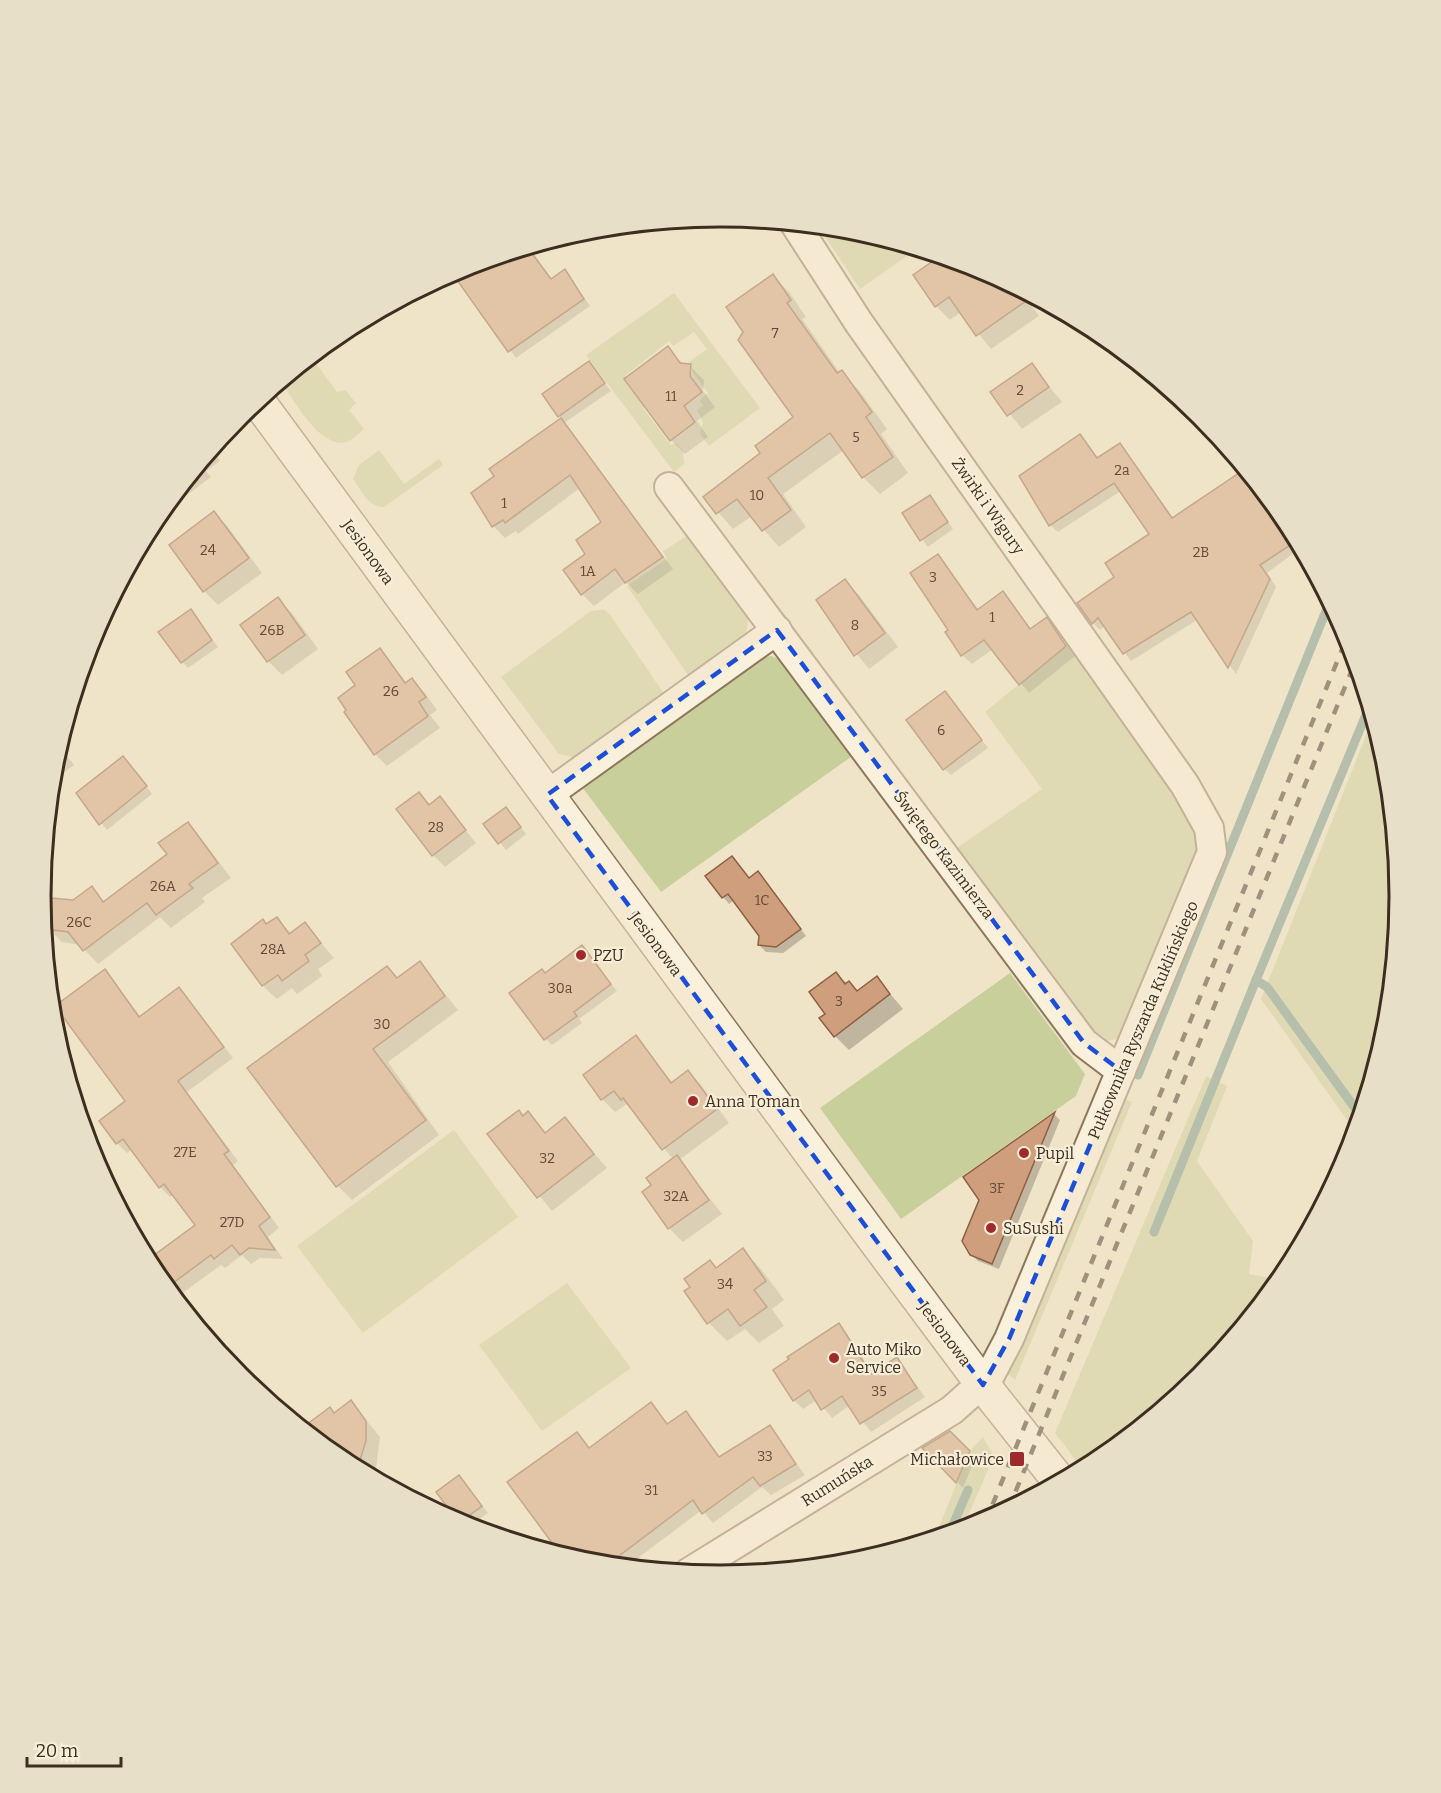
<svg xmlns="http://www.w3.org/2000/svg" width="1441" height="1793" font-family="Bitter,serif">
  <style>
    .green { fill: #c9cf9b }
    .shadow { fill: #0003 }
    .lines { fill: none; stroke-linecap: round; stroke-linejoin: round }
    .stream { stroke: #6f938a; stroke-width: 9 }
    .building { fill: #cf9f7d; stroke: #8d5f41; stroke-width: 1.5 }
    .minor-casing { stroke: #8d765c; stroke-width: 32 }
    .tertiary-casing { stroke: #8d765c; stroke-width: 36 }
    .minor { stroke: #faf1dc; stroke-width: 28 }
    .tertiary { stroke: #faf1dc; stroke-width: 33 }
    .rail { stroke: #3d2e20; stroke-width: 4.5; stroke-dasharray: 10 10; stroke-linecap: butt }
    .marked { fill: none; stroke: #1d4ed8; stroke-width: 4.5; stroke-dasharray: 12 8; stroke-linejoin: round }
    .poi-dot { fill: #9e2a2b; stroke: #f7eed8; stroke-width: 2 }
    .labels { text-anchor: middle; dominant-baseline: central; stroke-width: 4.5; stroke-linejoin: round; paint-order: stroke }
    .number-label { font-size: 14px; fill: #624a37 }
    .street-label { font-size: 16px; fill: #3d2e20; stroke: #f7eed8 }
    .poi-label { font-size: 16px; fill: #3d2e20; stroke: #f7eed8; text-anchor: start }
    .rim { fill: none; stroke: #3d2e20; stroke-width: 3 }
  </style>
  <rect width="100%" height="100%" fill="#f0e4c8"/>
  <g class="green">
    <path d="M818 226 853 230 917 249 860 289Z"/>
    <path d="M674 293 760 408 709 446 700 434 703 422 697 410 703 406 700 400 708 393 694 374 689 362 707 349 694 332 673 346 669 341 625 376 648 404 643 408 671 445 676 443 683 452 684 464 674 472 586 355Z"/>
    <path d="M311 357 337 392 345 390 356 403 349 410 364 429C359 433 354 439 349 441 322 453 294 400 281 382Z"/>
    <path d="M379 450 404 484 439 459 443 465 384 507C368 507 362 491 353 479L359 465Z"/>
    <path d="M688 535 748 618 746 638 690 678 627 586 667 559 663 551Z"/>
    <path d="M600 610H605L611 616 665 695 578 758 559 754 501 677 591 611Z"/>
    <path d="M1074 639 1155 759 1194 830 1197 843 1195 857 1169 923 1117 1039 1107 1041 1092 1034 954 850 1042 789 985 712Z"/>
    <path d="M772 656 784 662 855 754 661 892 582 787 762 657Z"/>
    <path d="M1373 718 1387 764 1400 897 1387 1029 1358 1126 1347 1120 1261 999Z"/>
    <path d="M1010 973 1085 1074 1076 1096 901 1219 820 1108Z"/>
    <path d="M1206 1076 1227 1086 1197 1161 1253 1241 1249 1274 1281 1280 1201 1378 1098 1462 1083 1470 1055 1433Z"/>
    <path d="M1120 1097 1132 1102 1015 1380 1008 1374 1018 1344Z"/>
    <path d="M454 1130 518 1217 363 1333 297 1246Z"/>
    <path d="M567 1283 631 1368 542 1431 479 1345Z"/>
    <path d="M983 1437 994 1456 962 1530 934 1539 970 1451Z"/>
  </g>
  <g class="shadow">
    <path d="M529 247 552 280 565 271 590 306 516 358 453 272Z"/>
    <path d="M942 257 981 268 1019 289 1039 316 991 349 961 312 950 320 936 306 915 276Z"/>
    <path d="M773 276 789 292 806 317 802 319 840 373 858 389 887 429 881 434 908 473 880 494 863 477 844 450 783 494 806 527 779 547 752 516 733 529 705 497 763 454 795 418Z"/>
    <path d="M668 348 684 365 690 366 704 380 703 391 715 407 697 421 708 437 685 454 671 440Z"/>
    <path d="M589 363 611 391 564 423 673 569 638 594 626 582 594 606 582 594 587 554 603 522 580 488 518 534 516 531 505 538 493 526 496 476 491 469 562 419 559 416Z"/>
    <path d="M1032 365 1062 402 1022 429 992 392Z"/>
    <path d="M228 430 234 438 214 453 220 461 206 471 211 477 182 499 176 493Z"/>
    <path d="M1080 436 1098 459 1120 445 1174 519 1247 472 1286 519 1301 548 1267 573 1276 587 1236 674 1197 620 1131 661 1105 626 1100 630 1093 623 1116 578 1151 534 1121 491 1058 532 1050 525Z"/>
    <path d="M930 497 953 529 928 547 904 514Z"/>
    <path d="M214 513 228 527 262 573 218 605 204 591 171 545Z"/>
    <path d="M937 556 979 610 1003 593 1032 630 1046 619 1075 656 1029 693 993 649 972 664 962 655 950 630Z"/>
    <path d="M845 581 859 595 898 647 869 669 828 618Z"/>
    <path d="M278 599 292 613 318 649 282 675 268 661 242 625Z"/>
    <path d="M191 611 218 647 188 668 182 662Z"/>
    <path d="M379 649 407 683 412 680 424 692 437 710 430 715 440 728 387 766 375 754 357 685Z"/>
    <path d="M945 693 988 748 951 775 944 769Z"/>
    <path d="M59 746 74 765 52 781 54 764Z"/>
    <path d="M130 764 152 794 107 830 78 793Z"/>
    <path d="M419 794 431 805 439 798 476 843 445 867 433 855Z"/>
    <path d="M506 809 526 834 506 850 485 824Z"/>
    <path d="M187 824 201 838 231 878 202 898 205 902 171 928 160 917 98 964 80 945 62 942 48 928 73 902 92 888 105 902 169 855Z"/>
    <path d="M732 858 750 879 764 880 806 936 783 953 766 952 759 945 760 935 734 900 729 904 723 897Z"/>
    <path d="M277 919 292 934 305 924 334 958 318 969 322 976 297 994 292 988 277 999 263 986 233 944Z"/>
    <path d="M582 947 617 991 579 1019 582 1023 552 1045 546 1039V974Z"/>
    <path d="M420 963 458 1010 388 1062 439 1135 352 1200 338 1186 249 1069 387 968 398 979Z"/>
    <path d="M105 971 141 1017 179 989 233 1058 187 1092 238 1161 233 1165 279 1228 268 1237 283 1259 260 1258 251 1264 242 1255 225 1268 221 1265 184 1292 179 1287 171 1294 155 1274 148 1261 198 1225 173 1195 170 1197 160 1187 132 1149 127 1153 117 1143 127 1101Z"/>
    <path d="M835 974 858 992 877 978 903 1009 849 1050 835 1036 827 1014Z"/>
    <path d="M636 1037 673 1083 688 1072 701 1085 729 1123 679 1160 722 1214 683 1242 669 1228 653 1185 673 1159 627 1104 615 1112 602 1099Z"/>
    <path d="M528 1113 547 1134 565 1119 607 1168 552 1211 489 1135Z"/>
    <path d="M1054 1114 1060 1120 999 1269 978 1261 971 1254 981 1200 965 1177Z"/>
    <path d="M743 1250 761 1269 784 1300 772 1309 784 1326 759 1343 745 1329 727 1341 709 1323 717 1269Z"/>
    <path d="M838 1325 848 1335 873 1374 897 1359 925 1397 871 1432 850 1405 832 1418 817 1400 803 1409 794 1400Z"/>
    <path d="M351 1402 380 1437 376 1468 388 1486 342 1462 303 1429 330 1409 335 1414Z"/>
    <path d="M651 1404 669 1425 686 1413 721 1458 769 1427 805 1475 771 1495 762 1487 713 1523 702 1510 626 1567 588 1563 563 1556 509 1483 577 1434 590 1449Z"/>
    <path d="M950 1432 975 1458 963 1488 925 1448Z"/>
    <path d="M465 1483 488 1513 469 1527 460 1522 438 1493Z"/>
  </g>
  <g class="lines">
    <g class="stream">
      <path d="M1256 980 1370 705"/>
      <path d="M1138 1075 1330 601"/>
      <path d="M1154 1232 1256 980 1267 987 1357 1111 1362 1113"/>
      <path d="M949 1534 968 1490"/>
    </g>
  </g>
  <g class="building">
    <path d="M528 248 551 279 565 269 584 299 508 352 452 273Z"/>
    <path d="M940 256 981 268 1016 287 1026 301 976 336 949 297 935 307 913 275Z"/>
    <path d="M773 274 791 300 787 303 837 373 842 370 872 412 866 417 893 457 862 478 830 433 768 478 791 510 762 531 737 499 716 514 703 497 760 453 755 446 793 417 738 340 743 332 726 307Z"/>
    <path d="M668 346 680 363 691 364 690 376 702 392 684 406 695 422 670 441 624 379Z"/>
    <path d="M589 361 605 383 558 417 542 394Z"/>
    <path d="M1032 363 1049 387 1007 416 990 392Z"/>
    <path d="M561 418 663 557 625 583 615 569 581 595 563 570 585 554 576 540 601 522 570 475 505 523 503 520 492 527 471 493 494 476 489 469Z"/>
    <path d="M1080 434 1097 458 1120 443 1172 518 1245 469 1286 519 1298 540 1260 565 1270 579 1228 668 1191 612 1123 654 1098 618 1092 624 1077 603 1114 577 1105 563 1149 534 1114 483 1049 526 1019 476Z"/>
    <path d="M930 495 948 522 920 541 902 513Z"/>
    <path d="M214 511 249 558 203 592 169 545Z"/>
    <path d="M938 554 977 610 1003 591 1030 629 1047 617 1066 646 1019 685 984 640 961 656 945 632 948 630 910 573Z"/>
    <path d="M845 579 885 633 854 656 816 600Z"/>
    <path d="M278 597 305 635 267 662 240 625Z"/>
    <path d="M191 609 212 640 181 663 158 632Z"/>
    <path d="M380 648 405 683 412 678 426 697 419 702 428 716 374 755 344 712 346 710 338 698 355 685 346 672Z"/>
    <path d="M945 691 982 740 943 770 906 720Z"/>
    <path d="M123 756 147 786 99 825 76 793Z"/>
    <path d="M419 792 429 805 440 796 466 830 432 856 396 809Z"/>
    <path d="M506 807 521 827 498 844 483 824Z"/>
    <path d="M188 822 218 863 189 884 193 888 156 915 147 903 83 951 68 932 46 929 51 898 73 900 92 886 103 902 167 854 158 843Z"/>
    <path d="M732 856 749 878 758 871 801 929 776 947 758 945 759 936 728 894 722 898 705 876Z"/>
    <path d="M277 917 289 934 305 922 321 943 305 955 309 961 282 981 278 975 262 986 231 944 263 919 266 924Z"/>
    <path d="M582 945 611 984 574 1012 577 1016 544 1040 509 993 542 969 545 973Z"/>
    <path d="M420 961 445 996 373 1049 426 1120 336 1187 247 1068 387 966 397 978Z"/>
    <path d="M105 969 139 1017 179 987 224 1047 178 1081 229 1151 224 1154 270 1217 259 1226 275 1250 249 1248 240 1255 232 1245 214 1259 211 1255 173 1283 153 1256 195 1225 164 1184 159 1188 123 1139 116 1144 99 1121 125 1101 55 1006Z"/>
    <path d="M836 972 845 984 849 981 857 991 877 976 890 994 834 1037 819 1018 825 1014 809 992Z"/>
    <path d="M636 1035 671 1083 688 1070 717 1109 662 1150 623 1098 621 1100 614 1091 601 1100 583 1075Z"/>
    <path d="M519 1110 523 1116 528 1111 545 1133 565 1117 594 1154 537 1198 487 1134Z"/>
    <path d="M1055 1112 992 1264 970 1255 962 1241 979 1200 963 1177Z"/>
    <path d="M677 1155 709 1200 668 1229 642 1192 651 1185 646 1178Z"/>
    <path d="M743 1248 766 1281 754 1290 767 1307 740 1326 728 1309 707 1324 684 1291 690 1287 684 1279 710 1260 716 1268Z"/>
    <path d="M839 1323 871 1374 897 1357 917 1388 860 1424 842 1396 821 1410 809 1390 793 1401 773 1370 789 1359 787 1357Z"/>
    <path d="M351 1400 366 1421V1441L357 1470 342 1462 302 1428 330 1407 334 1413Z"/>
    <path d="M651 1402 667 1424 686 1411 719 1457 770 1425 796 1464 760 1486 753 1477 702 1514 693 1500 607 1565 588 1563 561 1555 507 1482 577 1432 589 1448Z"/>
    <path d="M950 1431 970 1451 956 1483 922 1448Z"/>
    <path d="M459 1475 482 1506 459 1523 436 1492Z"/>
  </g>
  <g class="lines">
    <g class="minor-casing">
      <g id="minor">
        <path d="M669 487 1084 1043 1121 1071"/>
        <path d="M547 795 777 630"/>
        <path d="M688 1573 952 1410 989 1377 1009 1339 1212 852 1209 828 1185 785 859 323 795 224"/>
      </g>
    </g>
    <g class="tertiary-casing">
      <path id="tertiary" d="M258 401 874 1239 983 1385 1060 1482"/>
    </g>
    <use href="#minor" class="minor"/>
    <use href="#tertiary" class="tertiary"/>
    <g class="rail">
      <path d="M1008 1510 1356 660"/>
      <path d="M985 1523 1348 635"/>
    </g>
  </g>
  <path d="M0 0H1441V1793H0ZM777 630 1084 1043 1121 1071 1009 1339 983 1385 547 795Z" fill="#f0e4c8" fill-opacity=".55" fill-rule="evenodd"/>
  <path class="marked" d="M777 630 1084 1043 1121 1071 1009 1339 983 1385 547 795Z"/>
  <g class="poi-dot">
    <circle cx="581" cy="955" r="6"/>
    <circle cx="693" cy="1101" r="6"/>
    <circle cx="1024" cy="1153" r="6"/>
    <circle cx="991" cy="1228" r="6"/>
    <circle cx="834" cy="1358" r="6"/>
    <rect x="1009" y="1451" width="16" height="16" rx="3"/>
  </g>
  <g class="labels">
    <g class="number-label">
      <text x="775" y="333">7</text>
      <text x="1020" y="390">2</text>
      <text x="671" y="396">11</text>
      <text x="856" y="437">5</text>
      <text x="1122" y="470">2a</text>
      <text x="757" y="495">10</text>
      <text x="504" y="503">1</text>
      <text x="208" y="550">24</text>
      <text x="1201" y="552">2B</text>
      <text x="588" y="571">1A</text>
      <text x="933" y="577">3</text>
      <text x="992" y="617">1</text>
      <text x="855" y="625">8</text>
      <text x="272" y="630">26B</text>
      <text x="391" y="691">26</text>
      <text x="941" y="730">6</text>
      <text x="436" y="827">28</text>
      <text x="163" y="886">26A</text>
      <text x="762" y="900">1C</text>
      <text x="79" y="922">26C</text>
      <text x="273" y="949">28A</text>
      <text x="560" y="988">30a</text>
      <text x="839" y="1001">3</text>
      <text x="382" y="1024">30</text>
      <text x="185" y="1152">27E</text>
      <text x="547" y="1158">32</text>
      <text x="997" y="1188">3F</text>
      <text x="676" y="1196">32A</text>
      <text x="232" y="1222">27D</text>
      <text x="725" y="1284">34</text>
      <text x="879" y="1391">35</text>
      <text x="765" y="1456">33</text>
      <text x="651" y="1490">31</text>
    </g>
    <g class="street-label">
      <text transform="translate(988 506) rotate(55)">Żwirki i Wigury</text>
      <text transform="translate(368 552) rotate(54)">Jesionowa</text>
      <text transform="translate(944 855) rotate(53)">Świętego Kazimierza</text>
      <text transform="translate(656 944) rotate(53)">Jesionowa</text>
      <text transform="translate(1143 1020) rotate(-67)">Pułkownika Ryszarda Kuklińskiego</text>
      <text transform="translate(945 1334) rotate(53)">Jesionowa</text>
      <text transform="translate(837 1481) rotate(-32)">Rumuńska</text>
    </g>
    <g class="poi-label">
      <text x="593" y="955">PZU</text>
      <text x="705" y="1101">Anna Toman</text>
      <text x="1036" y="1153">Pupil</text>
      <text x="1003" y="1228">SuSushi</text>
      <text x="846" y="1349">Auto Miko<tspan x="846" dy="18">Service</tspan></text>
      <text x="1004" y="1459" text-anchor="end">Michałowice</text>
    </g>
  </g>
  <path d="M0 0H1441V1793H0ZM51 896a669 669 0 1 1 1338 0a669 669 0 1 1-1338 0Z" fill="#e8dfc9" fill-rule="evenodd"/>
  <path class="rim" d="M51 896a669 669 0 1 1 1338 0a669 669 0 1 1-1338 0Z"/>
  <path d="M27 1757v9h94v-9" fill="none" stroke="#3d2e20" stroke-width="3"/>
  <text x="36" y="1757" font-size="18" fill="#3d2e20" stroke="#f7eed8" stroke-width="4.5" paint-order="stroke">20 m</text>
</svg>
